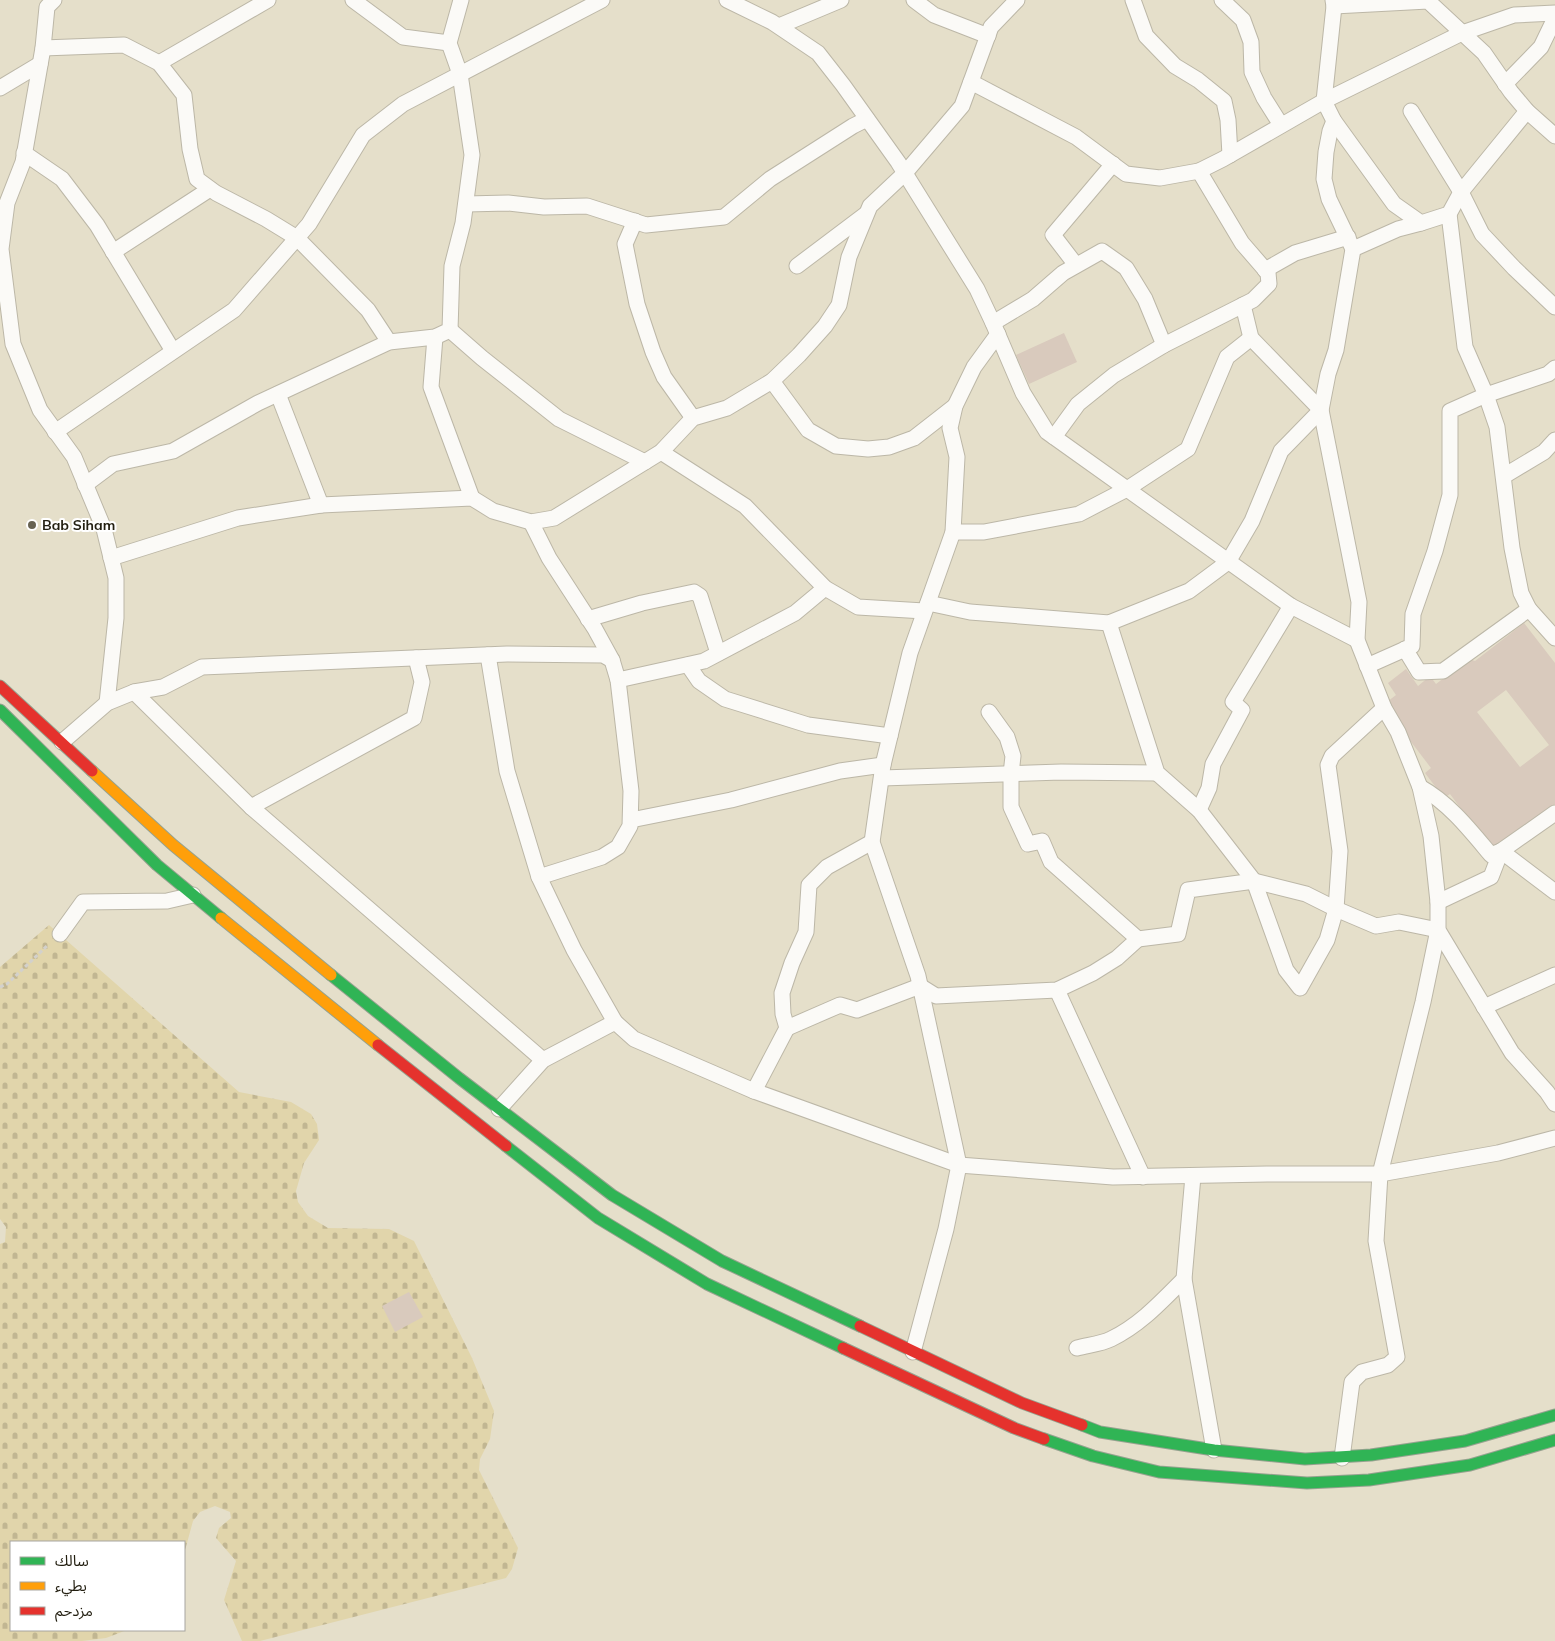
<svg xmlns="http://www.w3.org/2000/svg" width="1555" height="1641" font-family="Mulish,'Noto Sans Arabic',sans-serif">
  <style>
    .cemetery { fill: url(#cemetery-stones) }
    .building { fill: #d9cabd; fill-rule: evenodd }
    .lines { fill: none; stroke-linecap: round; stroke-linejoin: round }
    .street-casing { stroke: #bcb7a7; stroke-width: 17 }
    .fast-casing { stroke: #95a28f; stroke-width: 13 }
    .slow-casing { stroke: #95a28f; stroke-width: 13 }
    .jam-casing { stroke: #95a28f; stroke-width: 13 }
    .path { stroke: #d3d1cc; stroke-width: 3; stroke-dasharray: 4 2.5; stroke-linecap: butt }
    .street { stroke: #fbfaf7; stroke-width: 15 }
    .fast { stroke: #30b455; stroke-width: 11 }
    .slow { stroke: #ff9f0a; stroke-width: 11 }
    .jam { stroke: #e5322d; stroke-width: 11 }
    .poi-dot { fill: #676252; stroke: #fff; stroke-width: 2 }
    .labels { text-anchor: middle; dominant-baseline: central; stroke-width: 4; stroke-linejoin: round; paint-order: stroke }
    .poi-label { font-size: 14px; font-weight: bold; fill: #231f11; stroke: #fff; text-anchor: start }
  </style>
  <defs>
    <pattern id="cemetery-stones" width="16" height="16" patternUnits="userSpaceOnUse" patternTransform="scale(1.25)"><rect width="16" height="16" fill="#e1d5ab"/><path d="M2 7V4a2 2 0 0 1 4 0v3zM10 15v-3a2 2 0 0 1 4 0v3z" fill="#c1b692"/></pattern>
  </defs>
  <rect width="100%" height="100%" fill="#e5dfca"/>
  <path class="cemetery" d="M49 925 239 1092 291 1102 311 1114 317 1124 319 1140 304 1163 296 1191 298 1202 308 1216 328 1228 389 1229 414 1241 472 1358 494 1411 490 1439 480 1459 479 1470 518 1548 512 1569 506 1578 260 1641H242L224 1600 236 1561 216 1538 219 1528 231 1518 230 1512 215 1506 200 1512 193 1521 184 1554V1542H11V1630H127L106 1638 82 1641H0V1244L5 1242 6 1227 0 1219V967Z"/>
  <g class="building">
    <path d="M1064 333 1077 362 1029 384 1016 355Z"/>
    <path d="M1524 623 1555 663V804L1493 852 1450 794 1444 798 1425 773 1431 768 1383 705 1396 695 1388 683 1406 669 1418 686 1430 676 1436 684 1469 659 1475 661ZM1506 690 1549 745 1520 767 1477 712Z"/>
    <path d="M409 1292 423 1317 395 1332 382 1306Z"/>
  </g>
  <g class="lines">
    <g class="street-casing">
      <g id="street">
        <path d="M54 0 47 7 43 48 23 162 7 203 1 249 13 344 40 410 74 457 104 529 116 578V618L107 703"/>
        <path d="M353 0 403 37 449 43"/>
        <path d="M727 0 772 22 818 53 843 85 898 162 977 289 993 323 1023 393 1047 432 1291 606 1357 640"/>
        <path d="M914 0 934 15 988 36"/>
        <path d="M1133 0 1146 36 1175 66 1198 80 1224 101 1228 120 1230 155"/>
        <path d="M1222 0 1243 20 1251 42 1252 72 1264 98 1281 125"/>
        <path d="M1333 0 1334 6 1324 101 1334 121 1394 204 1421 223 1449 214 1461 192 1527 111"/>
        <path d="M1334 6 1428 1 1484 53 1511 92 1527 111 1555 136"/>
        <path d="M779 26 841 0"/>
        <path d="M43 48 124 45 159 63 184 95 190 149 197 179 216 193 266 219 297 238 368 310 389 342"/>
        <path d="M159 63 268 0"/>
        <path d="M971 82 1076 137 1126 174 1160 178 1199 171 1223 159 1324 101 1462 33 1514 15 1555 13"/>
        <path d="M1505 84 1541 47 1555 18"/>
        <path d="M0 88 40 64"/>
        <path d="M1411 111 1461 192 1482 234 1514 268 1555 307"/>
        <path d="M24 153 62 179 97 225 173 351"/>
        <path d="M466 204 508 203 544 207 587 206 646 225 724 217 770 179 853 126 867 119"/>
        <path d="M1449 214 1465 347 1486 395 1497 427 1512 548 1521 593 1529 609 1555 638"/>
        <path d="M635 221 625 244 637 304 653 352 664 377 693 418"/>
        <path d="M1353 249 1398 229 1421 223"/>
        <path d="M113 252 210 189"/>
        <path d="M1076 265 1053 235 1113 164"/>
        <path d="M797 266 866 214"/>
        <path d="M1265 270 1295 253 1348 237"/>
        <path d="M1243 305 1251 338 1321 410 1359 602 1357 640 1384 708 1398 732 1420 787 1431 836 1438 902V930L1512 1053 1547 1092 1555 1104"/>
        <path d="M993 323 1033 299 1063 273 1102 251 1126 268 1145 299 1164 345"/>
        <path d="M450 330 482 358 559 419 645 462"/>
        <path d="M435 337 431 387 472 498"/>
        <path d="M772 381 808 430 836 446 868 449 889 447 914 438 955 406"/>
        <path d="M278 394 321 505"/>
        <path d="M55 432 234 310 309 224 363 135 403 104 602 0"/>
        <path d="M1054 437 1078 404 1114 375 1164 345 1253 300 1269 284 1268 273 1242 243 1199 171"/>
        <path d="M661 452 745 506 825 588 858 607 924 611"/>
        <path d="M1504 476 1544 452 1555 440"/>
        <path d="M85 485 113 464 173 451 258 403 389 342 435 337 450 330 452 266 463 223 472 155 460 74 449 43 461 0"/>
        <path d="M531 522 549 558 595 629 612 660 618 680 631 791 630 826 618 847 602 857 539 877"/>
        <path d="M953 532H984L1079 514 1127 489 1188 449 1227 357 1251 338"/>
        <path d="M111 558 238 518 321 505 472 498 493 511 531 522 554 518 661 452 693 418 727 408 772 381 799 355 825 326 839 305 849 257 870 206 905 173 962 106 991 27 1017 0"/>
        <path d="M928 603 970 612 1109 623 1189 591 1228 562 1252 521 1281 451 1321 410 1328 374 1336 350 1353 249 1329 199 1324 179 1326 152 1330 131 1334 121"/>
        <path d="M588 619 642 603 694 592 700 596 718 653"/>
        <path d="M1109 623 1157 773 1199 810 1254 881 1286 970 1300 988 1327 940 1336 909 1340 851 1328 765 1332 756 1384 708"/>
        <path d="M1405 649 1419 672 1443 671 1529 609"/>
        <path d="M488 655 507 771 539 877 574 950 615 1022"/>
        <path d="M688 665 699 681 725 699 808 725 890 736"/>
        <path d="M1367 666 1412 646 1413 614 1435 551 1450 495V411L1486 395 1548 374 1555 368"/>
        <path d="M618 680 704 661 795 613 825 588"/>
        <path d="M134 692 251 807 543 1060"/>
        <path d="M62 742 107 703 134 692 163 687 202 667 507 654 603 655 612 660"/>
        <path d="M882 778 1061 772 1157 773"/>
        <path d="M1420 787C1449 803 1470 830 1491 855L1501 851 1555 813"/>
        <path d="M251 807 414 718 422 682 416 658"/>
        <path d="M1199 810 1209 788 1213 764 1242 710 1233 702 1291 606"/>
        <path d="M631 820 731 800 840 771 883 765"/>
        <path d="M1501 851 1555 892"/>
        <path d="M1438 902 1491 877 1501 851"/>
        <path d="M60 934 83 902 167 901 193 895"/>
        <path d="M1138 939 1178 934 1188 890 1254 881 1306 894 1336 909 1376 926 1399 922 1438 930 1423 1002 1380 1174 1376 1241 1397 1357 1388 1365 1362 1372 1352 1382 1342 1458"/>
        <path d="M1057 990 1143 1177"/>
        <path d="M1484 1007 1555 975"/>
        <path d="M787 1028 840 1005 857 1010 920 986 936 996 1057 990 1093 973 1117 958 1138 939 1051 862 1042 841 1028 844 1011 807V774L1013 756 1007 737 989 712"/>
        <path d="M754 1091 787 1028 783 1014 782 993 792 963 806 932 809 885 827 867 872 842"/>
        <path d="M499 1109 543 1060 615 1022 634 1039 754 1091 959 1165 1113 1177 1267 1174H1380L1498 1153 1555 1138"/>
        <path d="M1193 1176 1184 1279 1214 1450"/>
        <path d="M1077 1348C1088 1345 1101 1344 1111 1339 1140 1325 1161 1302 1184 1279"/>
        <path d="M913 1352 946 1229 959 1165 918 976 872 842 883 765 910 653 953 532 957 457 950 428 955 406 974 367 998 334"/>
      </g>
    </g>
    <g class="fast-casing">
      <g id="fast">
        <path d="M0 710 157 865 221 918"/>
        <path d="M331 975 459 1078 612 1195 722 1261 860 1326"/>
        <path d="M506 1146 598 1218 707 1284 843 1348"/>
        <path d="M1082 1425 1100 1432 1214 1450 1305 1459 1371 1455 1465 1441 1555 1415"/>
        <path d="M1044 1439 1093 1456 1159 1472 1307 1483 1369 1480 1470 1465 1555 1440"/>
      </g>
    </g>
    <g class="slow-casing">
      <g id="slow">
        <path d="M92 771 173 845 331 975"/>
        <path d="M221 918 378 1045"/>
      </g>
    </g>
    <g class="jam-casing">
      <g id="jam">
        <path d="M0 686 92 771"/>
        <path d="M378 1045 506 1146"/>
        <path d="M860 1326 1022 1403 1082 1425"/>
        <path d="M843 1348 1014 1428 1044 1439"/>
      </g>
    </g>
    <path class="path" d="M0 987 7 984 48 945"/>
    <use href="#street" class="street"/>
    <use href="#fast" class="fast"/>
    <use href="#slow" class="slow"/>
    <use href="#jam" class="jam"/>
  </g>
  <circle class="poi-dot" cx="32" cy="525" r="5"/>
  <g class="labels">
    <g class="poi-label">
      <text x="42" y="525">Bab Siham</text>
    </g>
  </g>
  <rect x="10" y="1541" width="175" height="90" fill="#ffffff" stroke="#a7a5a0"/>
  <rect x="20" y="1557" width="25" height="8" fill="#30b455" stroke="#a7a5a0"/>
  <text x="55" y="1566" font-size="15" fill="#231f11">سالك</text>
  <rect x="20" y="1582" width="25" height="8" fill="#ff9f0a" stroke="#a7a5a0"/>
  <text x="55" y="1591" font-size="15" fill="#231f11">بطيء</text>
  <rect x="20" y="1607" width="25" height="8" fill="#e5322d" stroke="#a7a5a0"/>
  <text x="55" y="1616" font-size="15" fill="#231f11">مزدحم</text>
</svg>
